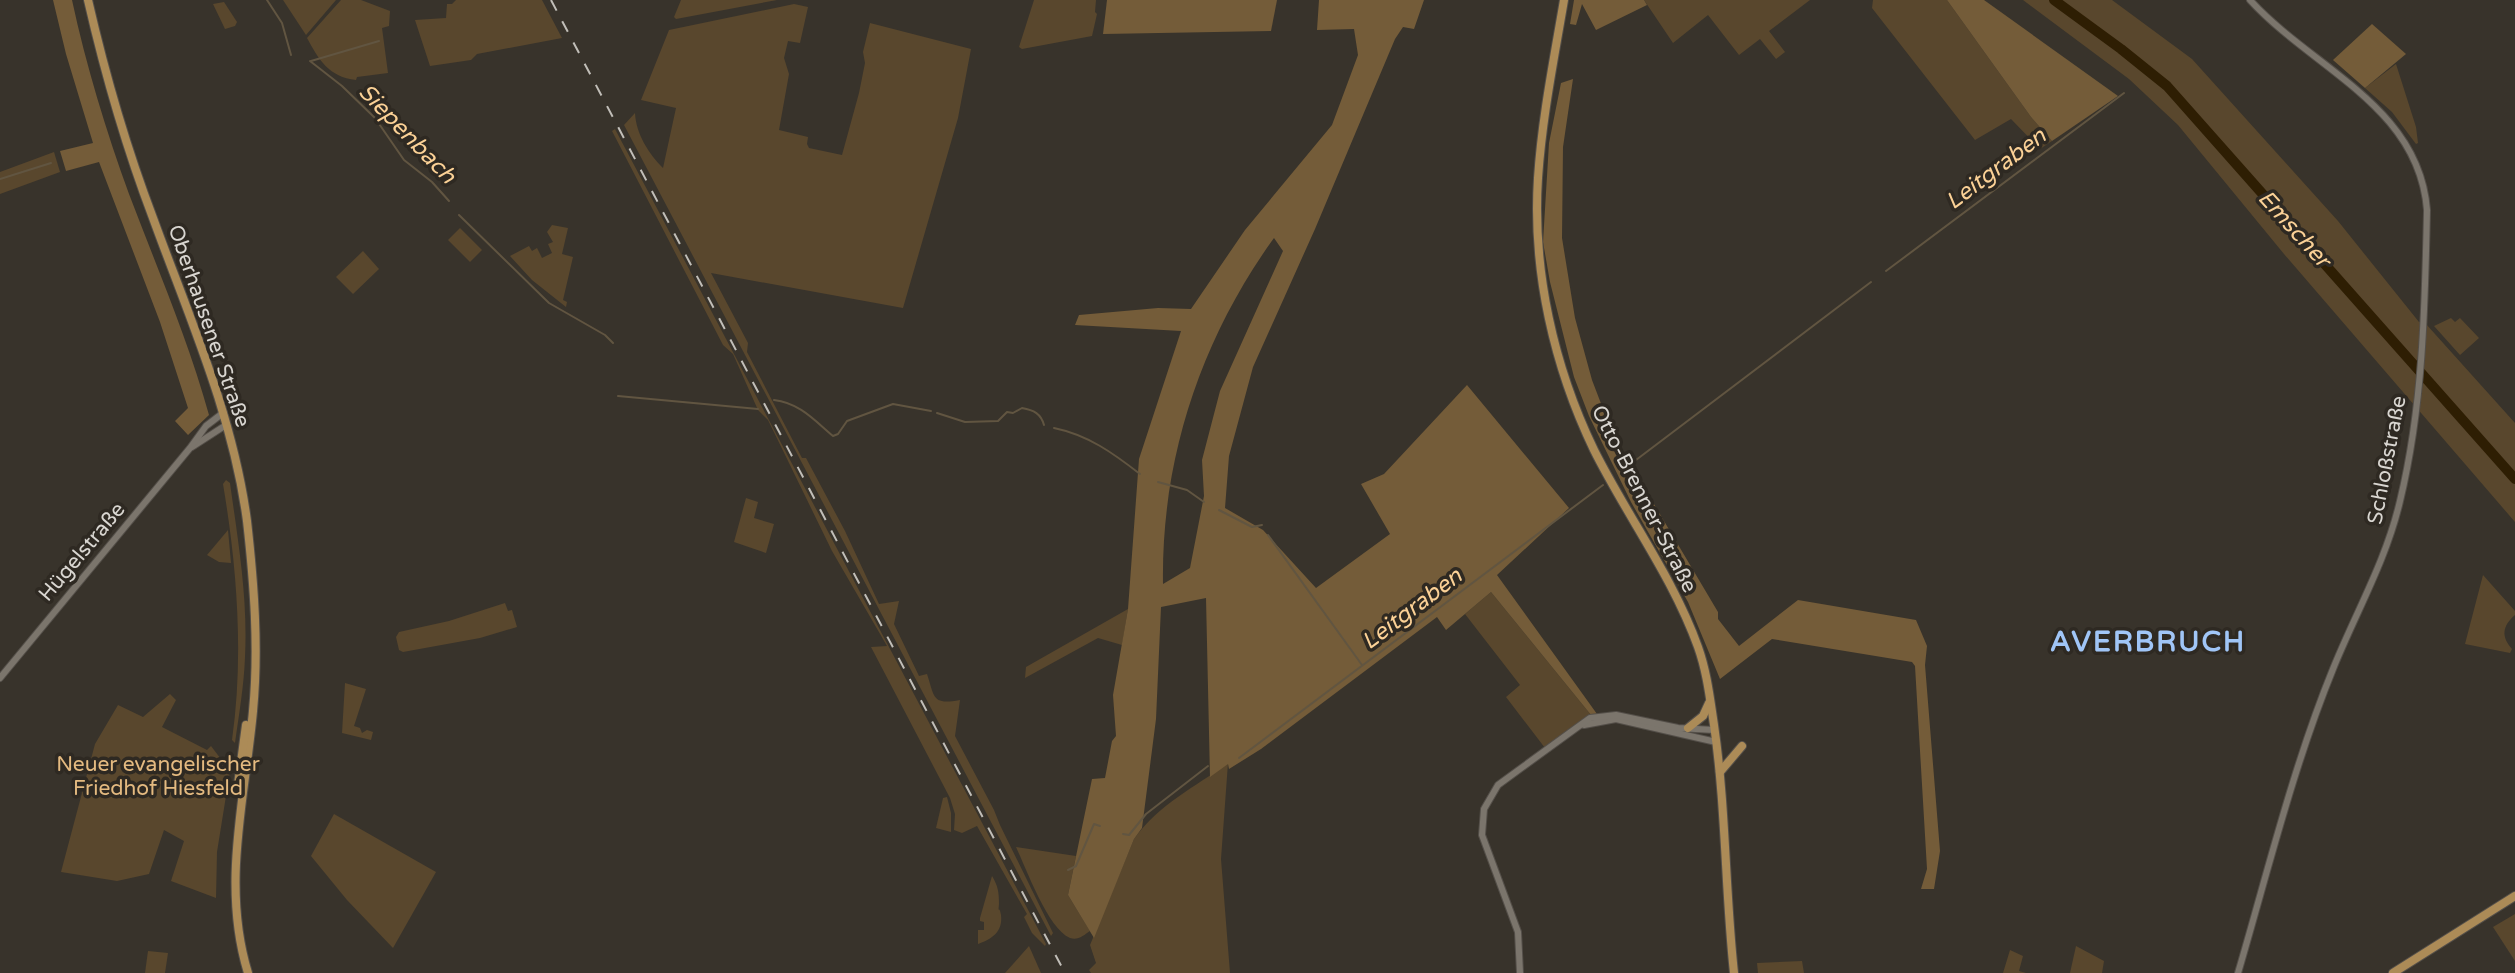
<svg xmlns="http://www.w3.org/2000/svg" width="2515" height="973" font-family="'Varela Round',sans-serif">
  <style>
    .green { fill: #59472d }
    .forest { fill: #745c39; fill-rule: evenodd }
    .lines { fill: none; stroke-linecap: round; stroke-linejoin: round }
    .stream { stroke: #615541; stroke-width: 2 }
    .river { stroke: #2e1e03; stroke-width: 10 }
    .minor-casing { stroke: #544f49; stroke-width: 8 }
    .major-casing { stroke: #544f49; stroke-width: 10 }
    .minor { stroke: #7b756c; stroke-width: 6 }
    .major { stroke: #ac8b57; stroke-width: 8 }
    .rail { stroke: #c1beb8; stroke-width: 2; stroke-dasharray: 12 12; stroke-linecap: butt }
    .labels { text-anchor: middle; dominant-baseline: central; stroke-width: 7; stroke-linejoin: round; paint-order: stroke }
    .street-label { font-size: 21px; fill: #d9d6d1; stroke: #2e2922 }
    .park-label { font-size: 21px; fill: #e4ba80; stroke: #2e2922 }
    .water-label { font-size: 23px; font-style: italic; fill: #fbd196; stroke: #2e2922 }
    .district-label { font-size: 28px; font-weight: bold; letter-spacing: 2px; fill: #a0c5f6; stroke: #2e2922 }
  </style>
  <rect width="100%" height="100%" fill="#38332b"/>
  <g class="green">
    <path d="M283 0H336L306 35Z"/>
    <path d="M341 0H361L390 11 389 26 382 28 388 73 357 77 356 80C329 77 319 60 307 38Z"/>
    <path d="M456 0H542L562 38 477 54 471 60 430 66 415 20 446 18 447 4H452Z"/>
    <path d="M681 0H777L676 19 674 17Z"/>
    <path d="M1034 0H1096L1095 12 1097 14 1092 36 1022 49 1019 47Z"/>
    <path d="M1644 0H1810L1769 31 1785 52 1776 59 1760 39 1739 55 1708 15 1673 43Z"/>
    <path d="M1873 0H1947L2031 117 2052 141 2040 149 2011 119 1975 140 1872 8Z"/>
    <path d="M2023 0H2112L2192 59 2338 221 2419 322 2426 324 2515 423V522L2284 254 2178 125 2129 79Z"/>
    <path d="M224 2 237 22 235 26 225 29 213 4Z"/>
    <path d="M794 4 808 7 800 43 788 41 784 58 789 74 779 130 808 137 807 144 809 148 842 155 859 93 865 63 863 52 870 23 971 49 958 118 903 308 711 273 748 343 747 352 802 458H806L845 531 879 604 899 601 894 624 919 676 927 674C935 698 932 705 960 700L955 736 994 810 1000 825 1053 933 1051 936 624 125 635 113C636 134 649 154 663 168L676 108 641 100 669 30Z"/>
    <path d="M2396 64 2416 127 2418 143 2416 144 2392 112 2365 88Z"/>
    <path d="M615 129 1035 923 1046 944 1045 946 1032 933 1024 917 1027 914 977 826 962 833 954 830 955 814 950 798 871 647 887 646 832 551 768 420 758 410 733 354 723 345 612 131Z"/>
    <path d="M54 152 60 172 0 194V172Z"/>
    <path d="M552 225 568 228 562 254 573 257 563 300 567 302 566 307 532 280 510 256 529 246 532 251 537 248 542 258 552 253 548 244 553 242 547 232Z"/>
    <path d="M460 228 482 250 470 262 448 240Z"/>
    <path d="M363 251 379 269 353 294 336 277Z"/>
    <path d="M2451 318 2455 322 2460 318 2479 338 2460 355 2434 326Z"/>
    <path d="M226 480 230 483C238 541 248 598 245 657 244 686 239 714 235 743L232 740C244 655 237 567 223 484Z"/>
    <path d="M746 498 758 502 754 518 774 524 766 553 734 542Z"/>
    <path d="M228 530 231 563 219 562 207 555Z"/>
    <path d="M2483 575 2515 611V615C2502 626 2501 637 2512 649L2510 653 2465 644Z"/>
    <path d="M1491 592 1591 715 1545 748 1506 697 1520 685 1465 614Z"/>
    <path d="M505 603 508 611 512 610 517 627 480 638 403 652 399 650 396 637 399 632 449 621Z"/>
    <path d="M1128 609 1122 645 1098 638 1025 678 1026 667Z"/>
    <path d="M345 683 366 689 354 726 360 728 362 733 367 730 373 732 371 740 342 733Z"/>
    <path d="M170 694 176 700 162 727 207 750 211 746 230 771 217 852 216 898 171 881 184 841 164 830 149 874 117 881 61 872 95 744 118 705 143 717Z"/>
    <path d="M1228 763 1221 859 1230 973H1091L1089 970 1096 963 1090 945 1134 839C1160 803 1194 788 1228 763Z"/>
    <path d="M947 797 951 813V832L936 828 943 798Z"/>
    <path d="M334 814 436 872 393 948 347 900 311 856Z"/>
    <path d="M1016 847 1076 856 1068 895 1090 931C1084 935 1078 941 1070 938 1048 929 1026 868 1016 847Z"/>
    <path d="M992 876C998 886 999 892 999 904 998 915 999 904 1001 915 1003 932 992 939 978 944V930H984V922L980 921V918Z"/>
    <path d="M2515 914V961L2493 927Z"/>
    <path d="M1029 946 1041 973H1005Z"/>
    <path d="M2076 946 2104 961 2102 973H2070Z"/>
    <path d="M2010 950 2023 956 2019 971 2026 973H2003Z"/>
    <path d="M148 951 168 953 165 973H145Z"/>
    <path d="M1802 961 1804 973H1758L1757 963Z"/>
  </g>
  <g class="forest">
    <path d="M53 0H72C86 65 106 131 129 194 157 268 188 339 209 415L188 435 175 421 188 408 160 322 99 162 66 171 60 151 93 143 66 54Z"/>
    <path d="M1107 0H1277L1271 31 1103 34Z"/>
    <path d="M1319 0H1424L1414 29 1403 27 1395 39 1315 229 1253 367 1229 456 1225 508 1263 530 1316 588 1390 534 1361 484 1384 474 1467 385 1569 508 1497 575 1597 714 1591 715 1491 592 1446 630 1437 617 1261 749 1229 769 1228 764 1210 777 1206 598 1161 607 1156 719 1142 828 1134 839 1094 938 1068 895 1092 779 1105 778 1112 741 1116 736 1113 695 1128 609 1139 459 1181 331 1075 325 1079 315 1158 308 1191 309 1245 230 1332 125 1358 55 1354 29 1317 30ZM1274 238 1283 251 1220 391 1202 460 1204 496 1190 568 1163 584C1161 459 1201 339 1274 238Z"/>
    <path d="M1574 0H1644L1647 5 1596 30 1582 4 1576 25 1570 24Z"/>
    <path d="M1947 0H1984L2118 96 2052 141 2031 117Z"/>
    <path d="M2372 24 2406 54 2365 88 2333 60Z"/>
    <path d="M1573 79 1563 147 1562 238 1575 318 1592 380 1613 435 1718 612V619L1739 646 1798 600 1916 620 1927 646 1925 665 1940 851 1934 889H1921L1927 869 1915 666 1912 662 1772 639 1720 679 1688 602 1631 502 1589 416 1574 377 1550 282 1543 242 1549 143 1561 83Z"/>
  </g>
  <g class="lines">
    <g class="stream">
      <path d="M267 0 282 23 291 55"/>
      <path d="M310 61 342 86 375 118 404 160 432 182 449 201"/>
      <path d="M311 61 379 41"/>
      <path d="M0 179 51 163"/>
      <path d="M459 215 549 303 605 335 613 343"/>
      <path d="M1886 271 2124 93"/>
      <path d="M618 396 758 409"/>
      <path d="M774 400C800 403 815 421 833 436L838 434 847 421 893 404 931 411"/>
      <path d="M937 413 965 422 998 421 1007 412 1013 413 1022 408C1034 410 1041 414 1044 425"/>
      <path d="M1054 428C1088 435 1113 453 1140 474"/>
      <path d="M1636 460 1871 282"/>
      <path d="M1621 474 1628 467"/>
      <path d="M1158 482 1187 490 1204 502"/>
      <path d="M1219 510 1252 527 1262 525"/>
      <path d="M1268 535 1362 665"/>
      <path d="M1239 758 1603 485"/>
      <path d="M1123 834 1129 835 1146 814 1208 766"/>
      <path d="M1068 870 1076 866 1094 824 1100 826"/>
    </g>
    <path class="river" d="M2054 0 2121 49 2167 86 2515 479"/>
    <g class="minor-casing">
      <g id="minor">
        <path d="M192 447 226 425"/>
        <path d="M0 678 190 448 206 426 223 413"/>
        <path d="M1584 725 1616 719 1716 742"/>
        <path d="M1520 973 1518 932 1482 835 1484 809 1498 785 1590 718 1616 715 1678 728 1714 730"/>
        <path d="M2238 973C2268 871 2293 767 2333 669 2356 612 2386 561 2400 501 2423 406 2425 307 2427 210 2419 106 2313 69 2250 0"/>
      </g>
    </g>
    <g class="major-casing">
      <g id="major">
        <path d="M88 0C105 74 126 147 153 218 189 317 233 415 247 521 254 583 259 648 253 711 245 799 221 885 248 973"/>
        <path d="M1564 0C1554 59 1542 118 1538 178 1532 271 1554 367 1594 450 1627 516 1673 577 1698 647 1707 672 1710 699 1714 725 1726 807 1725 890 1734 973"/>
        <path d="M1688 728 1703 716 1709 703"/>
        <path d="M1720 772 1742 746"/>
        <path d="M237 792 246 725"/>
        <path d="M2393 973 2515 896"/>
      </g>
    </g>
    <use href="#minor" class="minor"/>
    <use href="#major" class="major"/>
    <path class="rail" d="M551 0 1065 973"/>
  </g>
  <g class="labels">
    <g class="street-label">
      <text transform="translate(209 326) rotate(71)">Oberhausener Straße</text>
      <text transform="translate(2387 460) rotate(-79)">Schloßstraße</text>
      <text transform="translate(1644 499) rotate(63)">Otto-Brenner-Straße</text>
      <text transform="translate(82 552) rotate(-50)">Hügelstraße</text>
    </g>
    <g class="park-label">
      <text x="158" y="764">Neuer evangelischer<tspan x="158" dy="24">Friedhof Hiesfeld</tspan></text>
    </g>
    <g class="water-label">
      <text transform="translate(407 134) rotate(46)">Siepenbach</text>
      <text transform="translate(1996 169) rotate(-37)">Leitgraben</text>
      <text transform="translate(2294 229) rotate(48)">Emscher</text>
      <text transform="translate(1412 609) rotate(-37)">Leitgraben</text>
    </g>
    <g class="district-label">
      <text x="2148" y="642">AVERBRUCH</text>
    </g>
  </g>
</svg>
